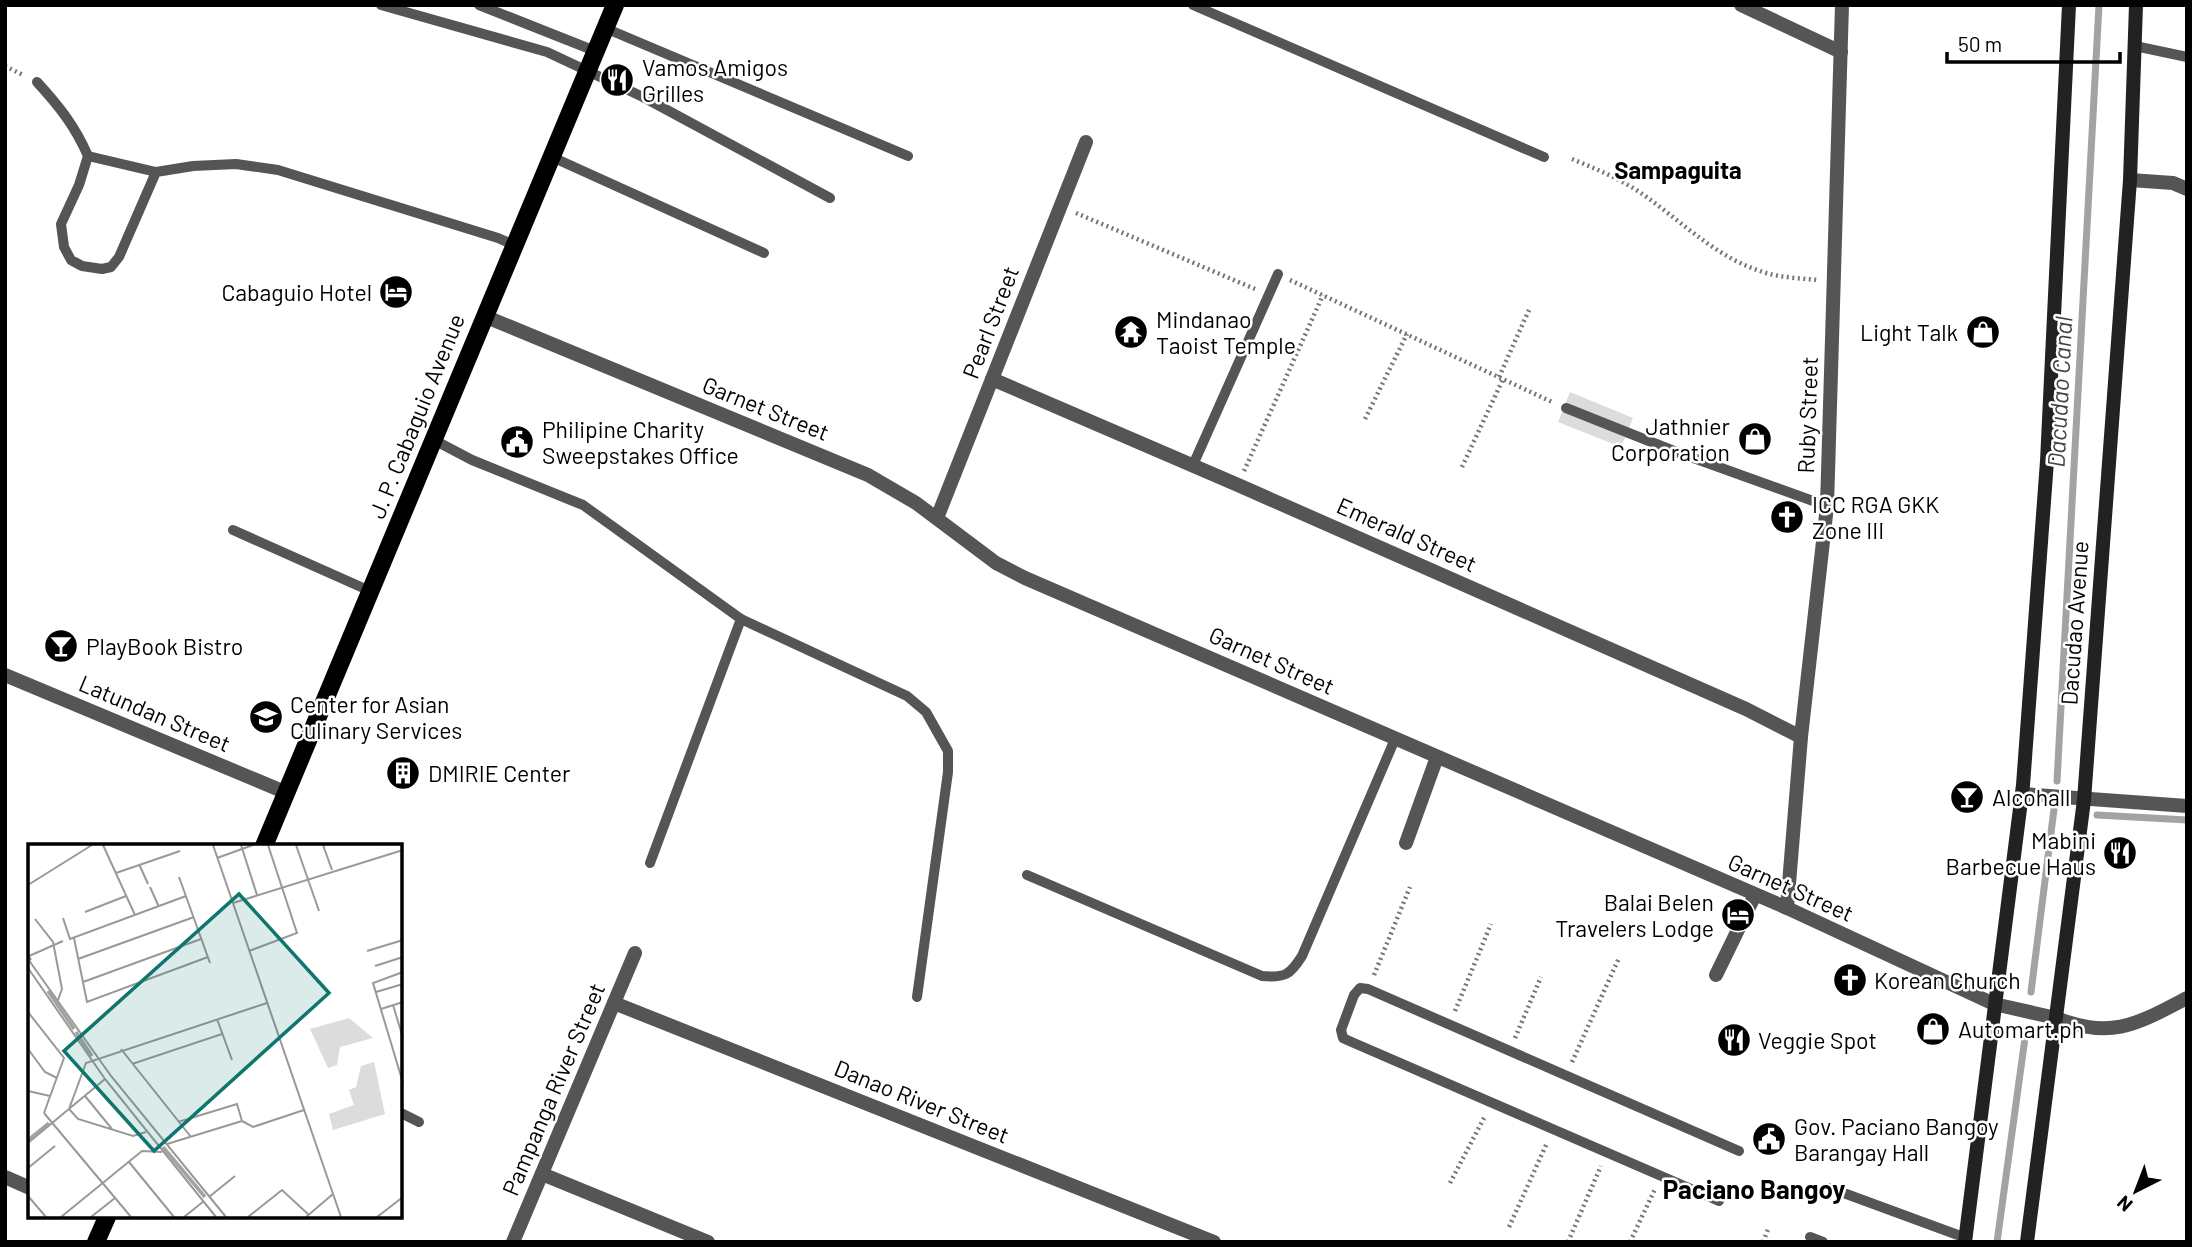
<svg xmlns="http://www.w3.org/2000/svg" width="2192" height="1247" font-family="Barlow,sans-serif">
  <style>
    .green { fill: #dcdcdc }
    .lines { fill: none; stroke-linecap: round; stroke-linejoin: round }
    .stream { stroke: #a3a3a3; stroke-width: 7 }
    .path { stroke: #777; stroke-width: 4.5; stroke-dasharray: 2 3.5; stroke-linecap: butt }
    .service { stroke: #555; stroke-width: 10 }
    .minor { stroke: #555; stroke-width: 14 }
    .tertiary { stroke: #555; stroke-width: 14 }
    .secondary { stroke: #222; stroke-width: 14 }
    .primary { stroke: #000; stroke-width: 18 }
    .labels { text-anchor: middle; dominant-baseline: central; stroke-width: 5; stroke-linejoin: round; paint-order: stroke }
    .poi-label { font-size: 23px; fill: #000; stroke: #fff; text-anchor: start }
    .street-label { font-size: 23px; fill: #000; stroke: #fff }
    .neighbourhood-label { font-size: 24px; font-weight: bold; fill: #000; stroke: #fff }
    .water-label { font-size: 24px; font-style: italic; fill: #444; stroke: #fff }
    .quarter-label { font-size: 26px; font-weight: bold; fill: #000; stroke: #fff }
    .inset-river { fill: none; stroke: #a3a3a3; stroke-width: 3.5 }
    .inset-road { fill: none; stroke: #999; stroke-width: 2 }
    .view { fill: #0f766e; fill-opacity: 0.15; stroke: #0f766e; stroke-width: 3.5 }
    .inset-edge { fill: none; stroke: #000; stroke-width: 3.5 }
  </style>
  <rect width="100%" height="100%" fill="#fff"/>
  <path class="green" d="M1570 392 1633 418 1621 447 1558 422Z"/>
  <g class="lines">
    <g class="stream">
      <path d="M2057 781 2099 5"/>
      <path d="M2097 815 2187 820"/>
      <path d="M2031 992 2054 809"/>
      <path d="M1997 1242 2025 1038"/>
    </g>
    <g class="path">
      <path d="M5 66 23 75"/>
      <path d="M1572 159C1599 170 1625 181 1648 198 1684 224 1717 257 1760 271 1779 278 1799 278 1818 280"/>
      <path d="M1076 213 1255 289"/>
      <path d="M1290 280 1552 402"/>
      <path d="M1499 377 1529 310"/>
      <path d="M1365 419 1407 334"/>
      <path d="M1462 467 1503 379"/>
      <path d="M1244 471 1323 295"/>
      <path d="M1374 975 1410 887"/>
      <path d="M1455 1011 1491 924"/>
      <path d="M1515 1038 1541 977"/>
      <path d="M1572 1062 1619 958"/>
      <path d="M1450 1183 1485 1116"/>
      <path d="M1509 1227 1547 1143"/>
      <path d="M1568 1242 1601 1166"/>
      <path d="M1630 1242 1655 1189"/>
      <path d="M1763 1242 1769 1227"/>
    </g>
    <g class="service">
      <path d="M381 5 547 52 643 97 830 198"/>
      <path d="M479 5 595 51"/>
      <path d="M1193 5 1544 157"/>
      <path d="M605 28 908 156"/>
      <path d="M2135 46 2187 57"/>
      <path d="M37 82C59 106 75 126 88 156"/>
      <path d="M552 157 764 253"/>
      <path d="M156 172 119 257 111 267 102 269 82 266 71 260 64 247 61 224 79 185 88 156 156 172 193 166 236 164 278 170 498 238 514 245"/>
      <path d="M1566 408 1674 451 1827 506"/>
      <path d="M434 440 472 460 583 505 741 619 650 863"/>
      <path d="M1193 465 1278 274"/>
      <path d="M233 530 370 591"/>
      <path d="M741 619 907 696 926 712 948 751V772L917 997"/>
      <path d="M1027 875 1262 976C1285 978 1290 975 1302 956L1395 739"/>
      <path d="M401 1113 419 1122"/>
      <path d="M1830 1188 1966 1238"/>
      <path d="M1719 1201 1347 1040 1343 1038 1341 1030 1354 995 1360 988 1368 989 1739 1151"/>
      <path d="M1810 1237 1823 1242"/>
    </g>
    <g class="minor">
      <path d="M1741 5 1841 52"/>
      <path d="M2130 180 2173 183 2187 189"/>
      <path d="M992 379 1238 485 1746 709 1801 737"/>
      <path d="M937 518 1086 142"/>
      <path d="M5 675 287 793"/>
      <path d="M2022 794 2187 806"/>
      <path d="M1406 843 1437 757"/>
      <path d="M1787 908 1801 737 1827 506 1842 5"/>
      <path d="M1716 975 1755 895"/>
      <path d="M614 1003 1214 1242"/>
      <path d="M2056 1018C2112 1040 2137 1024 2187 998"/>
      <path d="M542 1174 708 1242"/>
      <path d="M5 1177 30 1188"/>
      <path d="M513 1242 635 953"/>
    </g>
    <path class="tertiary" d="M484 316 868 475 916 503 996 563 1025 578 1787 908 1994 1004 2056 1018"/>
    <g class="secondary">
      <path d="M1965 1242 2023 785 2047 461 2069 5"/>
      <path d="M2027 1242 2084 800 2130 180 2136 5"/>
    </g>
    <g class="primary">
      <path d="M264 846 615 5"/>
      <path d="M96 1242 107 1217"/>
    </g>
  </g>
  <defs>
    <g id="restaurant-disc" transform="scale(1.75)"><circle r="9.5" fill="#000" stroke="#fff"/><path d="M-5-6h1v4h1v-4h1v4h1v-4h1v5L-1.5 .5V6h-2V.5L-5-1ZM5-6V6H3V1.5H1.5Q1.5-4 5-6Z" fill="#fff"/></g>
    <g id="hotel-disc" transform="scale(1.75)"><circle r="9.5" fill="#000" stroke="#fff"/><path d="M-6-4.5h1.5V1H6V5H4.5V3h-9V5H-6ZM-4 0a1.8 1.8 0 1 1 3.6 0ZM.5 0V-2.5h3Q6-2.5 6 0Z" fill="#fff"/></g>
    <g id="temple-disc" transform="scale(1.75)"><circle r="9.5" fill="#000" stroke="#fff"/><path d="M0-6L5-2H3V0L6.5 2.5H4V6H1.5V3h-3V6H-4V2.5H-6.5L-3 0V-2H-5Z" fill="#fff"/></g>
    <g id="shop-disc" transform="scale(1.75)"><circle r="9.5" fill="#000" stroke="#fff"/><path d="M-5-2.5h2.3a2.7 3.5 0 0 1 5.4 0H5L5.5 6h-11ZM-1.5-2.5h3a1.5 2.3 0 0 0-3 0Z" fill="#fff"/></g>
    <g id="civic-disc" transform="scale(1.75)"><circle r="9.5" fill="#000" stroke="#fff"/><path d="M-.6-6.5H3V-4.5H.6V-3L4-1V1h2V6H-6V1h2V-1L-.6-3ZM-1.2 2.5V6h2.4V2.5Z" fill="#fff"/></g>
    <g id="church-disc" transform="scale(1.75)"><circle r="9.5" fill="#000" stroke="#fff"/><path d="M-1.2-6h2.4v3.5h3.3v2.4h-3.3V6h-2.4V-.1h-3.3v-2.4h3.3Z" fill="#fff"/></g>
    <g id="bar-disc" transform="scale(1.75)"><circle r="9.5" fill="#000" stroke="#fff"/><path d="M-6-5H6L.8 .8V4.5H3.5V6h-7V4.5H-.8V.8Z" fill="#fff"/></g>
    <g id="school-disc" transform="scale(1.75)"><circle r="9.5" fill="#000" stroke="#fff"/><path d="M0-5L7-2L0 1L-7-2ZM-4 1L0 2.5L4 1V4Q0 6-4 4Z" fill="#fff"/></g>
    <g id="building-disc" transform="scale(1.75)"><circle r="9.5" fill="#000" stroke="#fff"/><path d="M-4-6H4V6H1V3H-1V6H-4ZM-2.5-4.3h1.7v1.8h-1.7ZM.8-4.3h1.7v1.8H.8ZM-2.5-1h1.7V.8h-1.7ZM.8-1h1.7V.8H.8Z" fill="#fff"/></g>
  </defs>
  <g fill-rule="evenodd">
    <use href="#restaurant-disc" x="617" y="80"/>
    <use href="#hotel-disc" x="396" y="292"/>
    <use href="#temple-disc" x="1131" y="332"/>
    <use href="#shop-disc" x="1983" y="332"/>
    <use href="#shop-disc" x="1755" y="439"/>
    <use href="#civic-disc" x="517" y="442"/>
    <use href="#church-disc" x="1787" y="517"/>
    <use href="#bar-disc" x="61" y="646"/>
    <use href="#school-disc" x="266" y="717"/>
    <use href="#building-disc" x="403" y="773"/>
    <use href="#bar-disc" x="1967" y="797"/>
    <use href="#restaurant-disc" x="2120" y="853"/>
    <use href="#hotel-disc" x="1738" y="915"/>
    <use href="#church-disc" x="1850" y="980"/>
    <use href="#shop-disc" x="1933" y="1029"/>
    <use href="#restaurant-disc" x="1734" y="1040"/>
    <use href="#civic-disc" x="1769" y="1139"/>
  </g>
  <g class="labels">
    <g class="poi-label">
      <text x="642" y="67">Vamos Amigos<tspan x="642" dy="26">Grilles</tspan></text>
      <text x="372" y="292" text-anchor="end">Cabaguio Hotel</text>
      <text x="1156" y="319">Mindanao<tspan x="1156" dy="26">Taoist Temple</tspan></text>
      <text x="1958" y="332" text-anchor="end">Light Talk</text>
      <text x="1730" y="426" text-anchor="end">Jathnier<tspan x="1730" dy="26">Corporation</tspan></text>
      <text x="542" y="429">Philipine Charity<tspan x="542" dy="26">Sweepstakes Office</tspan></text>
      <text x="1812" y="504">ICC RGA GKK<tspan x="1812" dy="26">Zone III</tspan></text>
      <text x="86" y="646">PlayBook Bistro</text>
      <text x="290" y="704">Center for Asian<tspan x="290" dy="26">Culinary Services</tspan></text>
      <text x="428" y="773">DMIRIE Center</text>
      <text x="1992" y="797">Alcohall</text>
      <text x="2096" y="840" text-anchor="end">Mabini<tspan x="2096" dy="26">Barbecue Haus</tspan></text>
      <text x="1714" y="902" text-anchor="end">Balai Belen<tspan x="1714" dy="26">Travelers Lodge</tspan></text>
      <text x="1874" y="980">Korean Church</text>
      <text x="1958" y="1029">Automart.ph</text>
      <text x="1758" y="1040">Veggie Spot</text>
      <text x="1794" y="1126">Gov. Paciano Bangoy<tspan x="1794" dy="26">Barangay Hall</tspan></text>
    </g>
    <g class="street-label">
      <text transform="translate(990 322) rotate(-69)">Pearl Street</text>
      <text transform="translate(766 408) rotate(22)">Garnet Street</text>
      <text transform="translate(1807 415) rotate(-88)">Ruby Street</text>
      <text transform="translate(416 416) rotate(-68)">J. P. Cabaguio Avenue</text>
      <text transform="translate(1407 534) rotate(24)">Emerald Street</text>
      <text transform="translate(2074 623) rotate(-86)">Dacudao Avenue</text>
      <text transform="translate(1272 660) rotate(24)">Garnet Street</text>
      <text transform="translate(155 713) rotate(23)">Latundan Street</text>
      <text transform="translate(1791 887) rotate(24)">Garnet Street</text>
      <text transform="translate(553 1089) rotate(-67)">Pampanga River Street</text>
      <text transform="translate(922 1101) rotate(22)">Danao River Street</text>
    </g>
    <g class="neighbourhood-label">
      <text x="1678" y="169">Sampaguita</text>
    </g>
    <g class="water-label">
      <text transform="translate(2059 392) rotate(-87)">Dacudao Canal</text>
    </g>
    <g class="quarter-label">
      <text x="1754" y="1188">Paciano Bangoy</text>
    </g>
  </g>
  <g transform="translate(28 844)">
    <rect width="374" height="374" fill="#fff"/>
    <path d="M321 174 345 194 312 203 309 221 300 224 282 185ZM346 218 357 270 305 286 301 270 326 261 321 246 328 243 333 222Z" fill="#dcdcdc"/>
    <path class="inset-river" d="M20 147 46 185M48 188 64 212M0 296 21 279M135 303 177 353"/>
    <path class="inset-road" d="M75 1 107 71M185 1 313 373M213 1 229 51M268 1 291 67M295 1 304 26M189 14 225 1M111 20 120 40M88 29 152 7M151 33 182 119M0 41 64 1M122 43 131 63M205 59 375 6M57 68 98 52M35 74 42 95 158 52M7 75 25 98 34 145 30 156M46 94 59 158 180 113M221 107 269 89 240 1M339 107 375 96M0 115 83 232 198 373M50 115 166 73M3 116 1 112 35 97M347 122 375 113M0 124 77 235 188 373M375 128 345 139 375 239M55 138 173 95M348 148 375 140M365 161 375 194M353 165 375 158M0 168 36 214 16 269M189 175 204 216M0 205 17 228 29 234M93 205 163 293M104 220 194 190M0 247 22 252M57 252 84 285M16 269 103 373M214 277 225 283 276 266M150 278 209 260 214 277M118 288 105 292 50 275 41 265 58 219 239 159M0 299 77 235M139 300 214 277M101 318 146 373M0 324 27 302M0 352 18 373M181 353 207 332M33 373 114 307 134 308M63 373 87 354M156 373 176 357M220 373 254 346 281 371M278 373 305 350M349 373 375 353"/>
    <path class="view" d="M211 50 301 149 126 307 36 207Z"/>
    <rect width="374" height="374" class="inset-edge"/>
  </g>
  <rect width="2192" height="1247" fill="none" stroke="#000000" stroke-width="14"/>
  <g transform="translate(2136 1191) rotate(222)" stroke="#ffffff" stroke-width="5" paint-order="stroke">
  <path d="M0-5L12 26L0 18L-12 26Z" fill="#000000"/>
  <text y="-10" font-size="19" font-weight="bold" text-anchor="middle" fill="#000000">N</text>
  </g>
  <path d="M1947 52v10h173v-10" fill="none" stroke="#000000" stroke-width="3.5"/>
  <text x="1958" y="52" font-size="21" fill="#000000" stroke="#ffffff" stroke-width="5" paint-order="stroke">50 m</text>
</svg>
